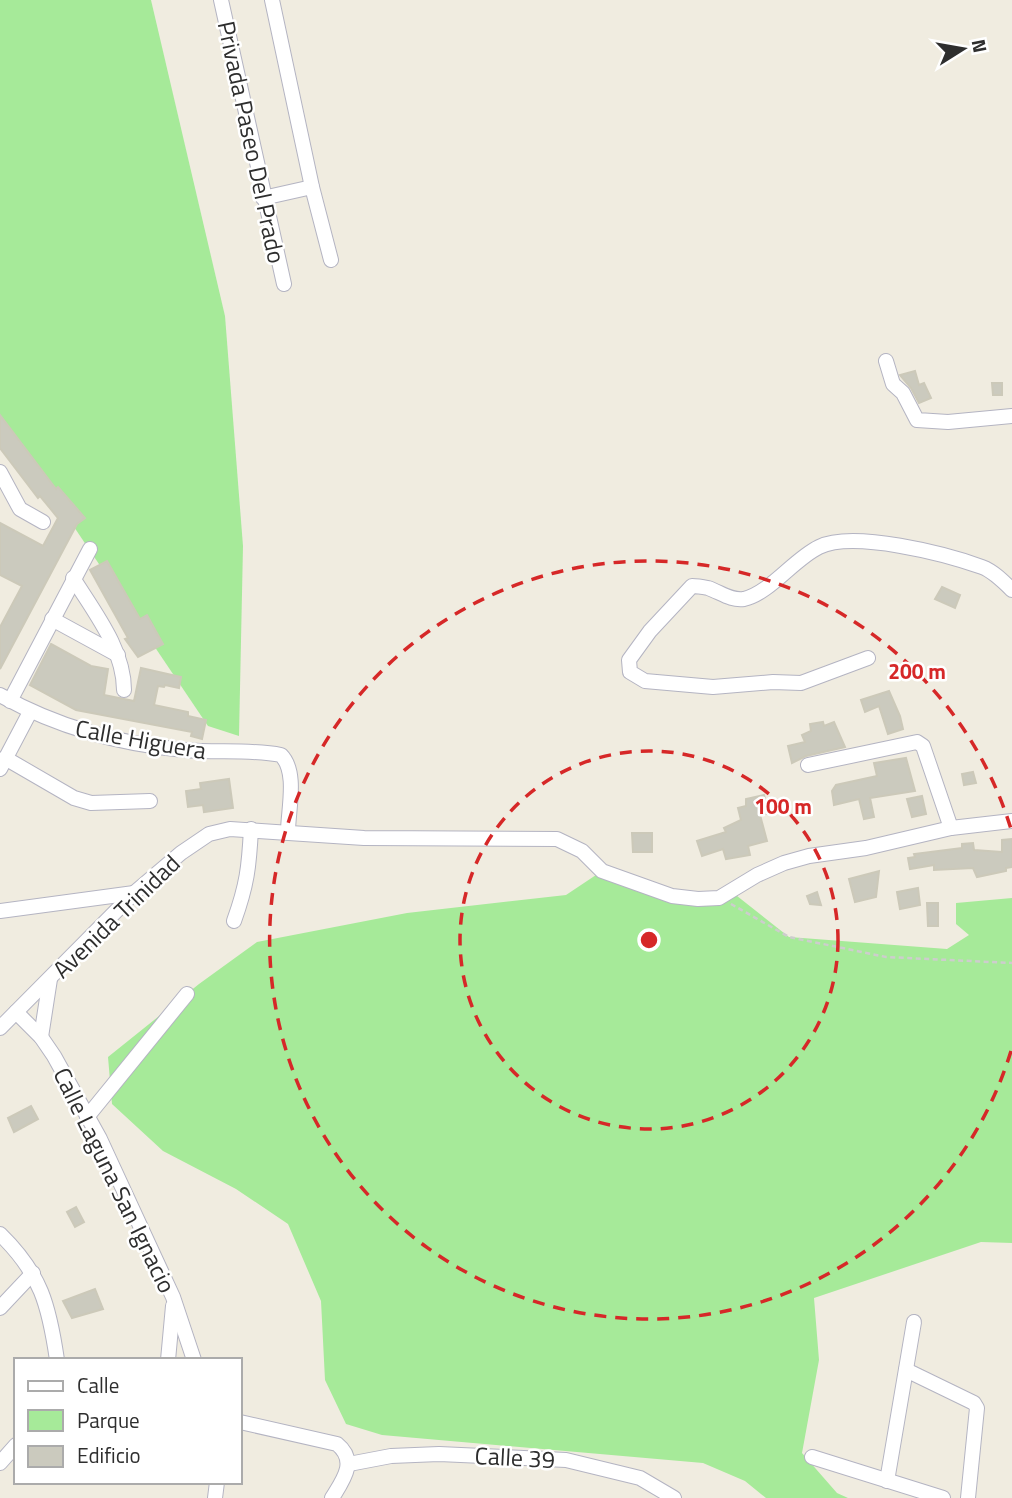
<svg xmlns="http://www.w3.org/2000/svg" width="1012" height="1498" font-family="'Titillium Web',sans-serif">
  <style>
    .green { fill: #a6ea99 }
    .building { fill: #cbcabe; stroke: #ccc9b9; stroke-width: 2 }
    .lines { fill: none; stroke-linecap: round; stroke-linejoin: round }
    .minor-casing { stroke: #b4b4c2; stroke-width: 16 }
    .path { stroke: #cdcdcd; stroke-width: 2.5; stroke-dasharray: 5 3.5; stroke-linecap: butt }
    .minor { stroke: #fff; stroke-width: 14 }
    .ring { fill: none; stroke: #d62828; stroke-width: 3.5; stroke-dasharray: 12 9 }
    .labels { text-anchor: middle; dominant-baseline: central; stroke-width: 5; stroke-linejoin: round; paint-order: stroke }
    .street-label { font-size: 24px; fill: #2e2e2e; stroke: #fff }
    .centre { fill: #d62828; stroke: #fff; stroke-width: 3.5 }
    .ring-label { font-size: 21px; text-anchor: middle; font-weight: bold; fill: #d62828; stroke: #fff; stroke-width: 5; stroke-linejoin: round; paint-order: stroke }
  </style>
  <rect width="100%" height="100%" fill="#f0ece0"/>
  <g class="green">
    <path d="M0 0H151L225 316 243 546 239 736 208 726 0 417Z"/>
    <path d="M602 871 672 896 732 892 789 937 947 949 969 935 956 924V903L1012 898V1243L981 1242 814 1298 819 1360 802 1453 837 1493 848 1498H766L745 1481 703 1463 382 1435 346 1424 325 1380 321 1301 288 1224 236 1189 163 1151 112 1104 108 1057 199 984 257 942 407 913 566 895Z"/>
  </g>
  <g class="building">
    <path d="M915 371 919 385 924 383 931 398 919 403 911 388 900 375Z"/>
    <path d="M992 383H1002V395H993Z"/>
    <path d="M0 415 56 489 58 487 85 518 77 524 0 669V627L22 586 0 575V523L43 546 58 518 40 496 38 498 0 448Z"/>
    <path d="M107 561 140 619 147 615 163 644 138 657 125 639 128 638 90 570Z"/>
    <path d="M942 587 960 595 955 608 935 599Z"/>
    <path d="M51 644 91 666 108 669 104 695 134 701 141 668 181 677 179 688 165 685 164 687 158 686 154 705 188 712V716L206 720 202 739 191 736 192 732 76 710 30 685Z"/>
    <path d="M889 691 900 716 903 729 888 734 879 706 865 712 861 700Z"/>
    <path d="M823 722 824 726 834 722 845 747 806 756 792 763 788 746 805 742 802 735 811 731 810 724Z"/>
    <path d="M906 758 915 791 870 798 874 817 864 819 859 799 834 805 832 791 836 785 877 776 874 763Z"/>
    <path d="M973 772 976 783 964 785 962 774Z"/>
    <path d="M229 779 233 808 204 812 203 805 188 807 186 791 201 789 200 783Z"/>
    <path d="M764 795 766 802 773 801 776 812 760 815 767 841 748 846 750 855 726 859 723 849 702 856 697 841 726 832 724 828 741 820 738 808 746 806V799Z"/>
    <path d="M922 796 926 814 912 817 907 799Z"/>
    <path d="M632 833H652V852H633Z"/>
    <path d="M1012 839V867L1006 868V871L977 877 973 868 934 870V865L910 869 908 858 915 857 914 854 962 848V844L973 843 974 850 1002 852V840Z"/>
    <path d="M879 871 876 897 855 902 849 879Z"/>
    <path d="M918 888 920 905 900 909 897 892Z"/>
    <path d="M817 892 821 905 810 904 807 896Z"/>
    <path d="M927 903H938V926H928Z"/>
    <path d="M31 1106 38 1119 14 1132 8 1118Z"/>
    <path d="M76 1207 84 1222 75 1227 67 1212Z"/>
    <path d="M95 1289 103 1309 72 1318 63 1301Z"/>
  </g>
  <g class="lines">
    <g class="minor-casing">
      <g id="minor">
        <path d="M221 0 284 284"/>
        <path d="M272 0 312 187 331 260"/>
        <path d="M263 198 312 187"/>
        <path d="M886 361 893 384 903 393 917 420 948 422 1012 416"/>
        <path d="M0 472 20 509 43 522"/>
        <path d="M73 578C94 612 124 649 124 690"/>
        <path d="M52 619 118 655"/>
        <path d="M868 658 801 683 773 682 713 687 645 681 630 672 629 660 650 631 692 586C698 586 703 587 708 588 720 592 731 601 744 599 770 593 794 559 819 547 853 530 946 554 982 567 993 571 1003 581 1012 590"/>
        <path d="M0 695C57 727 119 744 184 750 215 753 251 749 281 755 298 772 288 810 288 832"/>
        <path d="M10 701 90 549"/>
        <path d="M5 758 74 798 91 803 150 801"/>
        <path d="M808 765 917 742 923 746 951 828"/>
        <path d="M0 769 30 712"/>
        <path d="M0 911 134 893"/>
        <path d="M234 921C247 885 249 867 251 829"/>
        <path d="M16 1012 41 1037 54 1056 100 1139 173 1297 194 1360"/>
        <path d="M0 1028 134 893 181 853 209 834 230 829 364 838 557 839 582 851 602 871 672 896 698 899 719 898 757 875 784 863 809 856 866 848 951 828 1012 821"/>
        <path d="M41 1037 50 979"/>
        <path d="M87 1117 187 994"/>
        <path d="M0 1234C41 1274 49 1305 57 1360"/>
        <path d="M0 1308 33 1273"/>
        <path d="M168 1360 173 1306"/>
        <path d="M906 1370 974 1403 977 1408 968 1498"/>
        <path d="M240 1422 337 1444C358 1461 343 1480 332 1498"/>
        <path d="M812 1457 943 1498"/>
        <path d="M0 1463 16 1445"/>
        <path d="M349 1464 391 1456 439 1454 566 1460 640 1478 674 1498"/>
        <path d="M887 1481 914 1322"/>
        <path d="M215 1498 217 1482"/>
      </g>
    </g>
    <path class="path" d="M731 904 789 937 886 957 1012 963"/>
    <use href="#minor" class="minor"/>
  </g>
  <g class="ring">
    <circle cx="649" cy="940" r="189"/>
    <path d="M1011 1051A379 379 0 1 1 1011 829"/>
  </g>
  <g class="labels">
    <g class="street-label">
      <text transform="translate(252 142) rotate(78)">Privada Paseo Del Prado</text>
      <text transform="translate(141 739) rotate(10)">Calle Higuera</text>
      <text transform="translate(116 916) rotate(-44)">Avenida Trinidad</text>
      <text transform="translate(115 1180) rotate(64)">Calle Laguna San Ignacio</text>
      <text transform="translate(515 1457) rotate(3)">Calle 39</text>
    </g>
  </g>
  <circle cx="649" cy="940" r="10" class="centre"/>
  <g class="ring-label">
    <text x="917" y="679">200 m</text>
    <text x="783" y="814">100 m</text>
  </g>
  <rect x="14" y="1358" width="228" height="126" fill="#ffffff" stroke="#ababab" stroke-width="2"/>
  <rect x="28" y="1381" width="35" height="10" fill="#ffffff" stroke="#ababab" stroke-width="2"/>
  <text x="77" y="1393" font-size="21" fill="#2e2e2e">Calle</text>
  <rect x="28" y="1410" width="35" height="21" fill="#a6ea99" stroke="#ababab" stroke-width="2"/>
  <text x="77" y="1428" font-size="21" fill="#2e2e2e">Parque</text>
  <rect x="28" y="1446" width="35" height="21" fill="#cbcabe" stroke="#ababab" stroke-width="2"/>
  <text x="77" y="1463" font-size="21" fill="#2e2e2e">Edificio</text>
  <g transform="translate(963 49) rotate(79)" stroke="#ffffff" stroke-width="5" paint-order="stroke">
  <path d="M0-5L12 26L0 18L-12 26Z" fill="#2e2e2e"/>
  <text y="-10" font-size="19" font-weight="bold" text-anchor="middle" fill="#2e2e2e">N</text>
  </g>
</svg>
